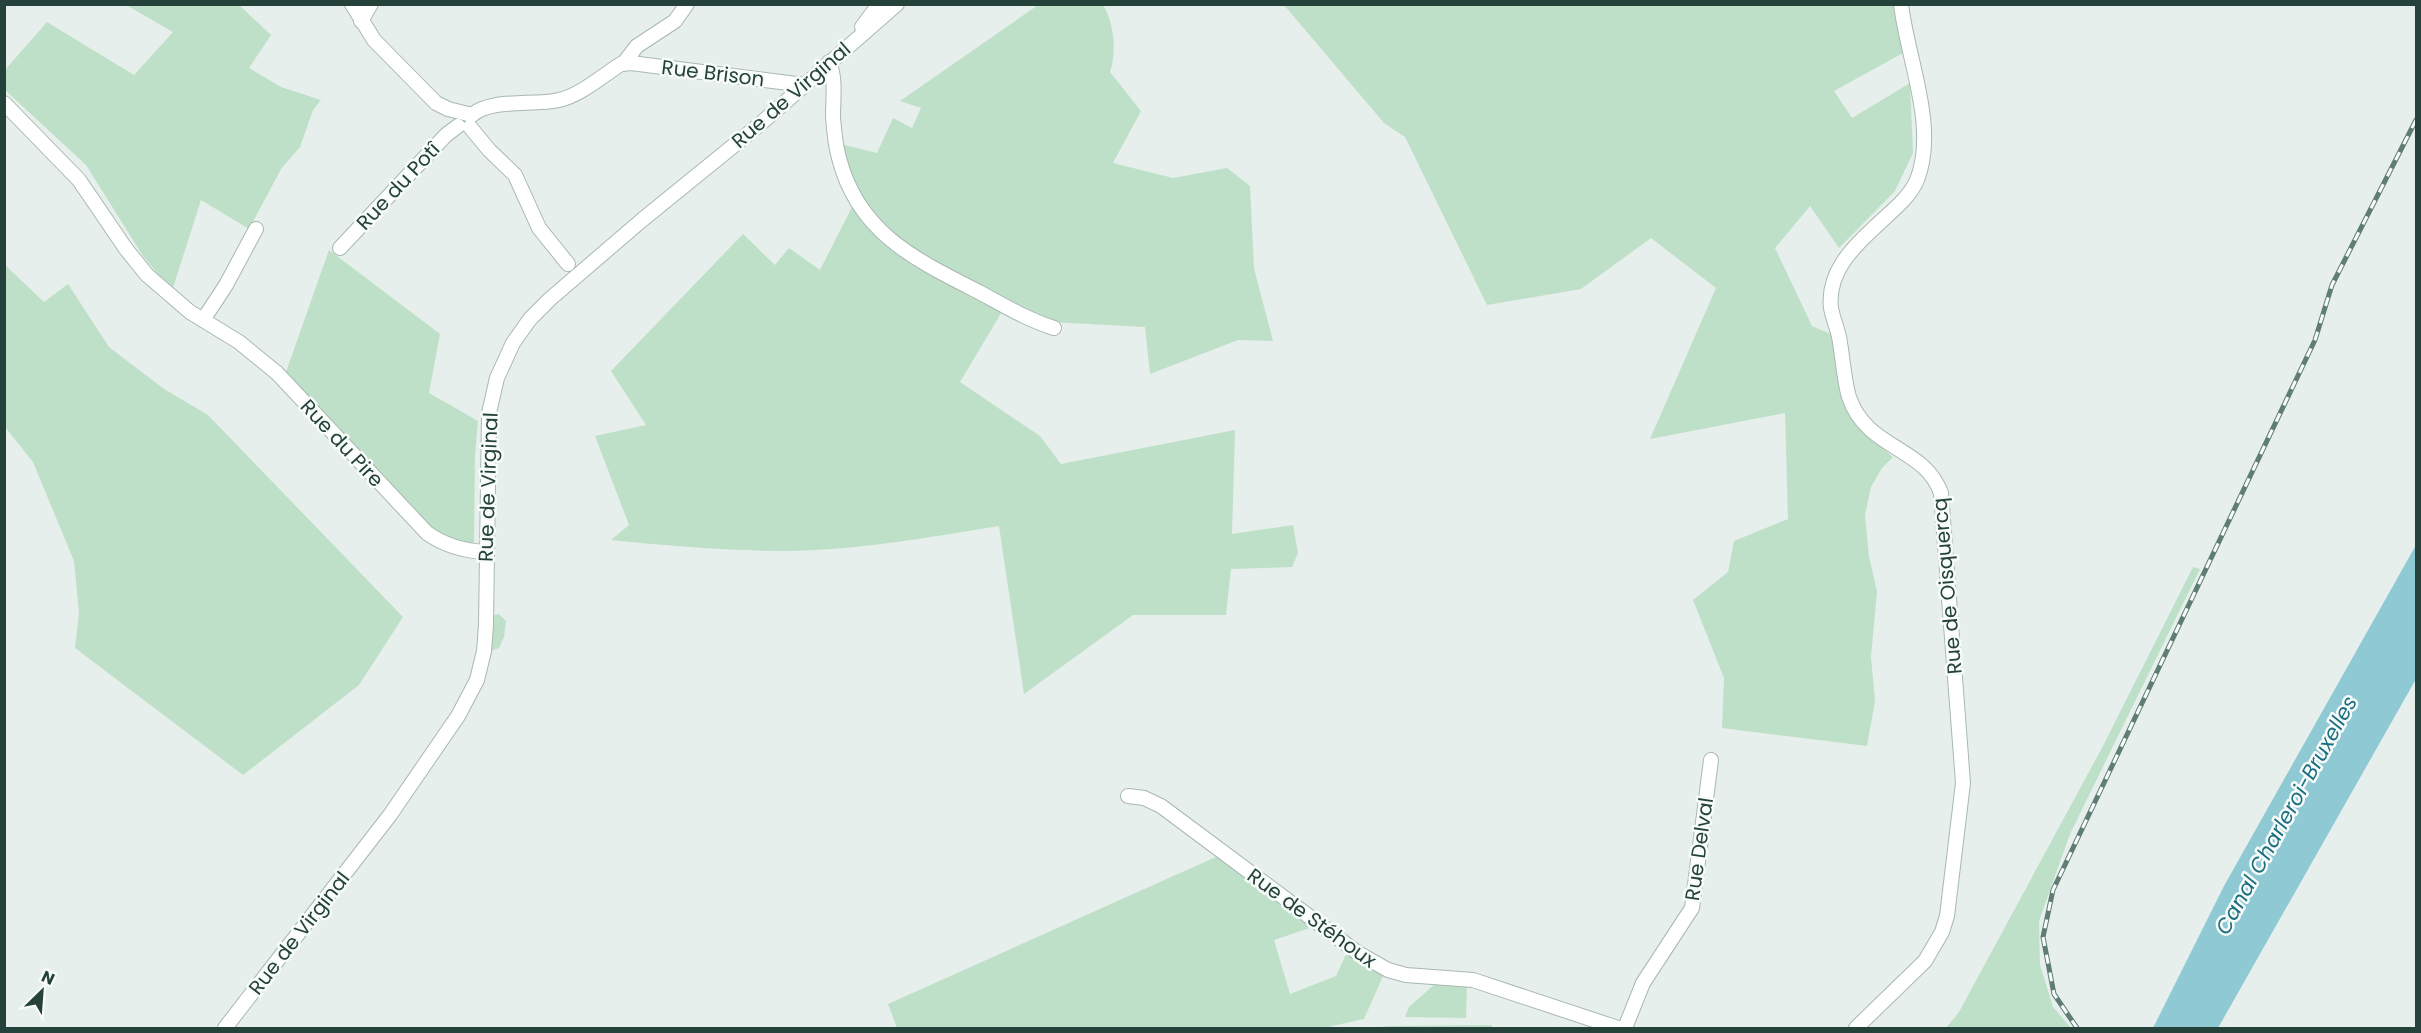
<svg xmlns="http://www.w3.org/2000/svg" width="2421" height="1033" font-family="Poppins,sans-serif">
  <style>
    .green { fill: #bfe0c8 }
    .water { fill: #8ec9d4 }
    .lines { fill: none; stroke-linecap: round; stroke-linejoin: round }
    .minor-casing { stroke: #a8b8b2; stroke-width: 16 }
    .minor { stroke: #fff; stroke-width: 14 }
    .rail-casing { stroke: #5f7d75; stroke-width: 5 }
    .rail { stroke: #f7fbf9; stroke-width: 3; stroke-dasharray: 9; stroke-linecap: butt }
    .labels { text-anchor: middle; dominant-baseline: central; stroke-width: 5; stroke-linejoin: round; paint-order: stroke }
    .street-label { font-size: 20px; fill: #24423a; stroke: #f7fbf9 }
    .water-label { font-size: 21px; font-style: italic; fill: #1c6f80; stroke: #f7fbf9 }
  </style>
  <rect width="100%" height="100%" fill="#e6efeb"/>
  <g class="green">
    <path d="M126 5H239L271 35 249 68 281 87 321 100 313 110 300 147 281 169 249 229 201 200 172 291 143 256 86 165 5 90 4 71 47 22 134 75 173 32Z"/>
    <path d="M1038 5H1103C1114 22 1117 52 1110 72L1141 111 1113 163 1173 178 1227 168 1250 186 1254 268 1273 341 1238 340 1150 374 1145 327 1052 322 944 270 882 227 852 180 841 144 877 153 893 118 912 128 921 108 900 101Z"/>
    <path d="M1284 5H1898L1903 53 1834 91 1852 118 1910 83 1913 153 1895 191 1839 248 1810 206 1775 248 1812 326 1833 335 1842 389 1856 426 1893 457 1882 468 1871 487 1865 515 1869 557 1877 591 1871 657 1875 701 1867 746 1722 728 1724 678 1693 600 1728 572 1734 541 1788 519 1785 413 1650 439 1716 288 1651 238 1581 289 1487 305 1405 137 1384 123Z"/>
    <path d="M852 207 869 230 909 260 1003 310 960 382 1040 436 1061 464 1235 430 1232 534 1293 525 1298 553 1292 567 1231 569 1226 615H1133L1024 694 999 526C930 537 860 550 790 551 730 551 670 546 611 540L629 525 595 436 646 425 611 371 743 234 775 265 789 248 820 270Z"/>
    <path d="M329 250 440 334 429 393 478 421 475 455 474 543 460 541 428 528 286 372Z"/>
    <path d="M5 265 44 302 68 284 109 347 164 389 208 415 403 617 359 685 243 775 75 648 79 613 74 561 33 462 5 427Z"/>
    <path d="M2193 567 2200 569 2070 834 2039 921 2040 965 2053 1007 2071 1028H1946L1959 1012 2104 744Z"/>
    <path d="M499 614 506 621 504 637 499 648 490 651 491 616Z"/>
    <path d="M1218 856 1316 926 1274 940 1290 994 1336 976 1348 950 1384 974 1364 1019 1323 1028H897L888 1004Z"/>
    <path d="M1436 983 1467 984 1466 1018 1405 1017 1409 1007Z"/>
    <path d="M1492 1025 1491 1028H1373L1388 1026Z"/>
  </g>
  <path class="water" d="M2416 545V679L2218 1028H2153L2224 886Z"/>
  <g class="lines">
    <g class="minor-casing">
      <g id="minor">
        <path d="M352 4 374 40 436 103 448 109 472 115"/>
        <path d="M361 21 371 4"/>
        <path d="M862 27 879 4"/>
        <path d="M829 62C836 78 833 99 833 117 834 130 835 144 839 158 858 233 916 260 979 292 1003 305 1028 320 1054 328"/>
        <path d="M623 64 637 46 675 21 687 4"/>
        <path d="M4 103 79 180 126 249 147 275 190 312 239 342 277 373 427 533C445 546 464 551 486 552"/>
        <path d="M472 115C491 98 534 106 559 100 581 95 602 76 621 64L631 63 804 85"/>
        <path d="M470 127 489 150 515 175 539 228 568 264"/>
        <path d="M340 248 446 135 458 126"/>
        <path d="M203 320 226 285 256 229"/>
        <path d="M1128 796 1144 798 1161 806 1358 953 1388 970 1406 975 1473 980 1618 1028"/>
        <path d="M225 1028 390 815 458 716 477 680 484 651 486 625 489 413 497 378 513 343 530 319 550 299 642 220 759 125 897 4"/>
        <path d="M1625 1028 1643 983 1692 908 1711 760"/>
        <path d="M1856 1028 1925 961 1942 932 1947 916 1963 783 1941 493C1924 446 1867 450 1849 397 1844 380 1843 360 1840 343 1839 331 1833 320 1831 308 1827 273 1852 248 1875 227 1889 213 1909 199 1917 180 1938 127 1907 58 1901 4"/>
      </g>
    </g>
    <use href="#minor" class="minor"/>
    <g class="rail-casing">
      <path id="rail" d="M2077 1028 2054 994 2043 937 2053 890 2315 340 2332 285 2416 120"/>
    </g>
    <use href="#rail" class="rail"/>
  </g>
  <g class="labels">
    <g class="street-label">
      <text transform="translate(713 73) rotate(7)">Rue Brison</text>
      <text transform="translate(791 95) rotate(-41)">Rue de Virginal</text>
      <text transform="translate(398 186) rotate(-47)">Rue du Potî</text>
      <text transform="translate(342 443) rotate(47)">Rue du Pire</text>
      <text transform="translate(488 487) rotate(-88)">Rue de Virginal</text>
      <text transform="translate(1947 586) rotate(-95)">Rue de Oisquercq</text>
      <text transform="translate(1699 849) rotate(-82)">Rue Delval</text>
      <text transform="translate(1312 918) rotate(36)">Rue de Stéhoux</text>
      <text transform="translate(299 933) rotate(-52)">Rue de Virginal</text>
    </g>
    <g class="water-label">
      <text transform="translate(2286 815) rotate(-61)">Canal Charleroi-Bruxelles</text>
    </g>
  </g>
  <rect width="2421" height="1033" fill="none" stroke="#24423a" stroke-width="12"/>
  <g transform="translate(42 991) rotate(25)" stroke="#f7fbf9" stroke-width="4.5" paint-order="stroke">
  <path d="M0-4.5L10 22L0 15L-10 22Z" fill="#24423a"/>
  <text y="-9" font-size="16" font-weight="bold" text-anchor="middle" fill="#24423a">N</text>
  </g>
</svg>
